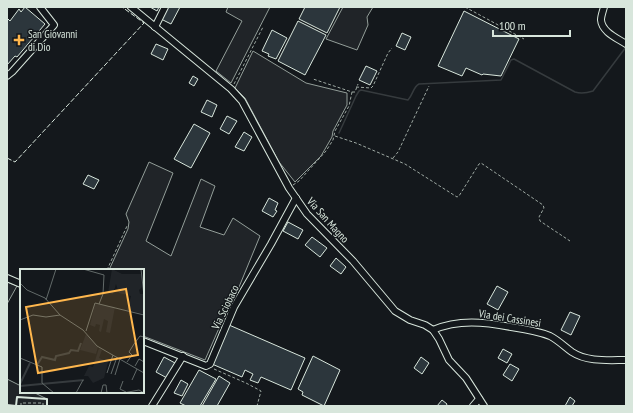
<svg xmlns="http://www.w3.org/2000/svg" width="633" height="413" font-family="'PT Sans Narrow',sans-serif">
  <style>
    .green { fill: #202428; stroke: #939e99 }
    .lines { fill: none; stroke-linecap: round; stroke-linejoin: round }
    .stream { stroke: #363b3e; stroke-width: 1.5 }
    .building { fill: #2c363c; stroke: #d8e6dc }
    .minor-casing { stroke: #d8e6dc; stroke-width: 8 }
    .path { stroke: #9da8a2; stroke-width: 1; stroke-dasharray: 3 2; stroke-linecap: butt }
    .minor { stroke: #14181c; stroke-width: 6 }
    .fence { stroke: #d8e6dc; stroke-width: 1; stroke-dasharray: 5 2; stroke-linecap: butt }
    .wall { stroke: #d8e6dc; stroke-width: 2 }
    .poi-dot { fill: #ffb74d; stroke: #14181c; stroke-width: 1.5 }
    .labels { text-anchor: middle; dominant-baseline: central; stroke-width: 3; stroke-linejoin: round; paint-order: stroke }
    .poi-label { font-size: 11px; fill: #d8e6dc; stroke: #14181c; text-anchor: start }
    .street-label { font-size: 11px; fill: #d8e6dc; stroke: #14181c }
    .inset-river { fill: none; stroke: #363b3e; stroke-width: 2 }
    .inset-road { fill: none; stroke: #626a69; stroke-width: 1 }
    .view { fill: #ffb74d; fill-opacity: 0.15; stroke: #ffb74d; stroke-width: 2 }
    .inset-edge { fill: none; stroke: #d8e6dc; stroke-width: 2 }
  </style>
  <rect width="100%" height="100%" fill="#14181c"/>
  <g class="green">
    <path d="M228 7H270L231 83 216 71 242 21 226 12Z"/>
    <path d="M343 7H373L367 17 368 25 357 50 326 39Z"/>
    <path d="M253 51 306 83 347 93V105L333 131 332 137 321 156 295 182 279 162 245 98 235 88Z"/>
    <path d="M149 162 173 173 146 241 171 256 201 179 215 186 200 227 224 235 233 218 260 236 239 287 231 301 205 360 143 336V270H109L128 229 129 222 126 214Z"/>
    <path d="M7 282 17 286 7 304Z"/>
    <path d="M7 379 21 386V392H33L47 399V406H7Z"/>
  </g>
  <g class="lines">
    <path class="stream" d="M339 133 356 96 359 91 361 90 408 100C413 95 413 87 419 84L501 80 511 60 514 59 575 92C581 94 587 93 593 91L626 47"/>
  </g>
  <g class="building">
    <path d="M25 7 45 24 17 57 15 56 7 65V18L10 21 19 9 21 12Z"/>
    <path d="M150 7H159L157 11Z"/>
    <path d="M167 7H180L171 24 161 19Z"/>
    <path d="M305 7H340L327 33 299 19Z"/>
    <path d="M464 11 519 39 501 76 483 74 482 75 466 68 462 76 438 66Z"/>
    <path d="M298 21 326 35 305 75 278 61Z"/>
    <path d="M272 30 287 38 276 59 268 56 269 54 262 51Z"/>
    <path d="M402 33 411 37 405 50 396 46Z"/>
    <path d="M156 44 168 49 163 60 151 54Z"/>
    <path d="M366 66 377 71 370 85 359 80Z"/>
    <path d="M193 76 198 79 194 86 189 83Z"/>
    <path d="M207 100 217 105 212 117 201 112Z"/>
    <path d="M227 116 237 121 229 134 220 129Z"/>
    <path d="M194 124 210 133 191 168 174 159Z"/>
    <path d="M244 132 252 137 244 151 235 147Z"/>
    <path d="M88 175 99 180 94 189 83 184Z"/>
    <path d="M269 198 278 203 275 210 277 211 273 217 262 211Z"/>
    <path d="M288 222 303 230 298 239 283 231Z"/>
    <path d="M312 237 327 248 320 257 305 245Z"/>
    <path d="M336 258 346 267 341 274 330 266Z"/>
    <path d="M497 286 508 292 498 310 487 304Z"/>
    <path d="M570 312 580 316 571 335 561 330Z"/>
    <path d="M229 325 305 358 291 390 261 377 258 383 250 380 253 374 245 370 242 377 212 364Z"/>
    <path d="M503 349 512 354 507 363 498 358Z"/>
    <path d="M313 356 340 370 324 406 302 395 303 392 298 389Z"/>
    <path d="M164 357 175 363 167 378 156 372Z"/>
    <path d="M421 357 429 363 422 374 414 368Z"/>
    <path d="M510 364 519 369 512 381 503 375Z"/>
    <path d="M199 370 216 379 200 406H186L180 403Z"/>
    <path d="M219 376 230 383 217 406H202Z"/>
    <path d="M181 380 188 384 182 396 174 393Z"/>
    <path d="M570 397 575 401 572 406H565Z"/>
    <path d="M442 400 447 404 446 406H437Z"/>
  </g>
  <g class="lines">
    <g class="minor-casing">
      <g id="minor">
        <path d="M131 7 231 89 242 101 289 188 307 214 353 261 395 311 410 320 425 325 433 330 439 339 449 360 466 378 484 406"/>
        <path d="M604 7C603 11 601 16 601 20 602 32 617 38 626 44"/>
        <path d="M155 27 165 7"/>
        <path d="M7 76 12 72 54 25 40 7"/>
        <path d="M7 278 21 284"/>
        <path d="M433 330C458 319 485 322 511 327 524 329 538 331 550 336 558 340 565 347 572 352 587 362 608 360 626 360"/>
        <path d="M143 341 206 366 210 364 234 307 271 244 296 198"/>
        <path d="M152 406 183 356"/>
        <path d="M473 406 479 399"/>
      </g>
    </g>
    <g class="path">
      <path d="M465 7 524 39"/>
      <path d="M234 84 263 27"/>
      <path d="M356 87 371 88 373 86 388 53 392 48"/>
      <path d="M352 92H355L358 84"/>
      <path d="M335 136 356 143 405 164 457 197 459 196 479 164 481 163 543 205 544 208 539 217 540 221 570 241"/>
      <path d="M393 158 398 152 429 86"/>
      <path d="M293 185 299 181 326 151 333 140 335 131 349 106 352 92 313 79"/>
      <path d="M107 270 127 226"/>
      <path d="M214 369 246 383 261 391 257 406"/>
      <path d="M21 406V403H43V406"/>
    </g>
    <use href="#minor" class="minor"/>
    <path class="fence" d="M7 158 15 162 144 23 122 7"/>
    <path class="wall" d="M7 405 16 406 17 397 47 399V406"/>
  </g>
  <path class="poi-dot" d="M17 34h4v4h4v4h-4v4h-4v-4h-4v-4h4z"/>
  <g class="labels">
    <g class="poi-label">
      <text x="28" y="34">San Giovanni<tspan x="28" dy="13">di Dio</tspan></text>
    </g>
    <g class="street-label">
      <text transform="translate(328 220) rotate(48)">Via San Magno</text>
      <text transform="translate(225 307) rotate(-64)">Via Sciobaco</text>
      <text transform="translate(510 318) rotate(9)">Via dei Cassinesi</text>
    </g>
  </g>
  <g transform="translate(20 269)">
    <rect width="124" height="124" fill="#14181c"/>
    <path d="M92 0 102 5H121L122 18 119 21 120 25H123L124 45 107 41 111 27 99 24 96 15 93 25 88 24ZM75 35 95 38 90 64 86 63 88 52 84 50 81 63 79 62 80 56 76 55 75 58 70 56ZM66 65 78 78 76 85 60 81ZM79 79 82 81 79 89 88 93 84 109 73 114 68 107H64L69 97 73 98Z" fill="#202428"/>
    <path class="inset-river" d="M17 96 22 88 35 91 36 87 49 84 51 81 58 82 61 74M0 115 10 94M0 117 64 111"/>
    <path class="inset-road" d="M63 0 84 6 83 25 79 35M121 0 124 27M0 14 7 21 25 29 40 46 63 61 77 77 124 104M26 31 36 0M0 51 13 46 26 48 40 46M66 62 75 34 124 46M0 89 22 98V114L34 124M107 93 112 86 109 83 114 75 120 67 124 68M115 97 119 90 124 93M87 104 93 86M91 105 97 88M95 106 100 90M112 111 117 100M103 112 100 120 106 123M56 124 63 111M81 124 83 116H86L87 124M103 124 119 121 124 124"/>
    <path class="view" d="M106 20 118 86 18 104 6 38Z"/>
    <rect width="124" height="124" class="inset-edge"/>
  </g>
  <rect width="633" height="413" fill="none" stroke="#d8e6dc" stroke-width="16"/>
  <path d="M493 30v6h77v-6" fill="none" stroke="#d8e6dc" stroke-width="2"/>
  <text x="499" y="30" font-size="12" fill="#d8e6dc" stroke="#14181c" stroke-width="3" paint-order="stroke">100 m</text>
</svg>
